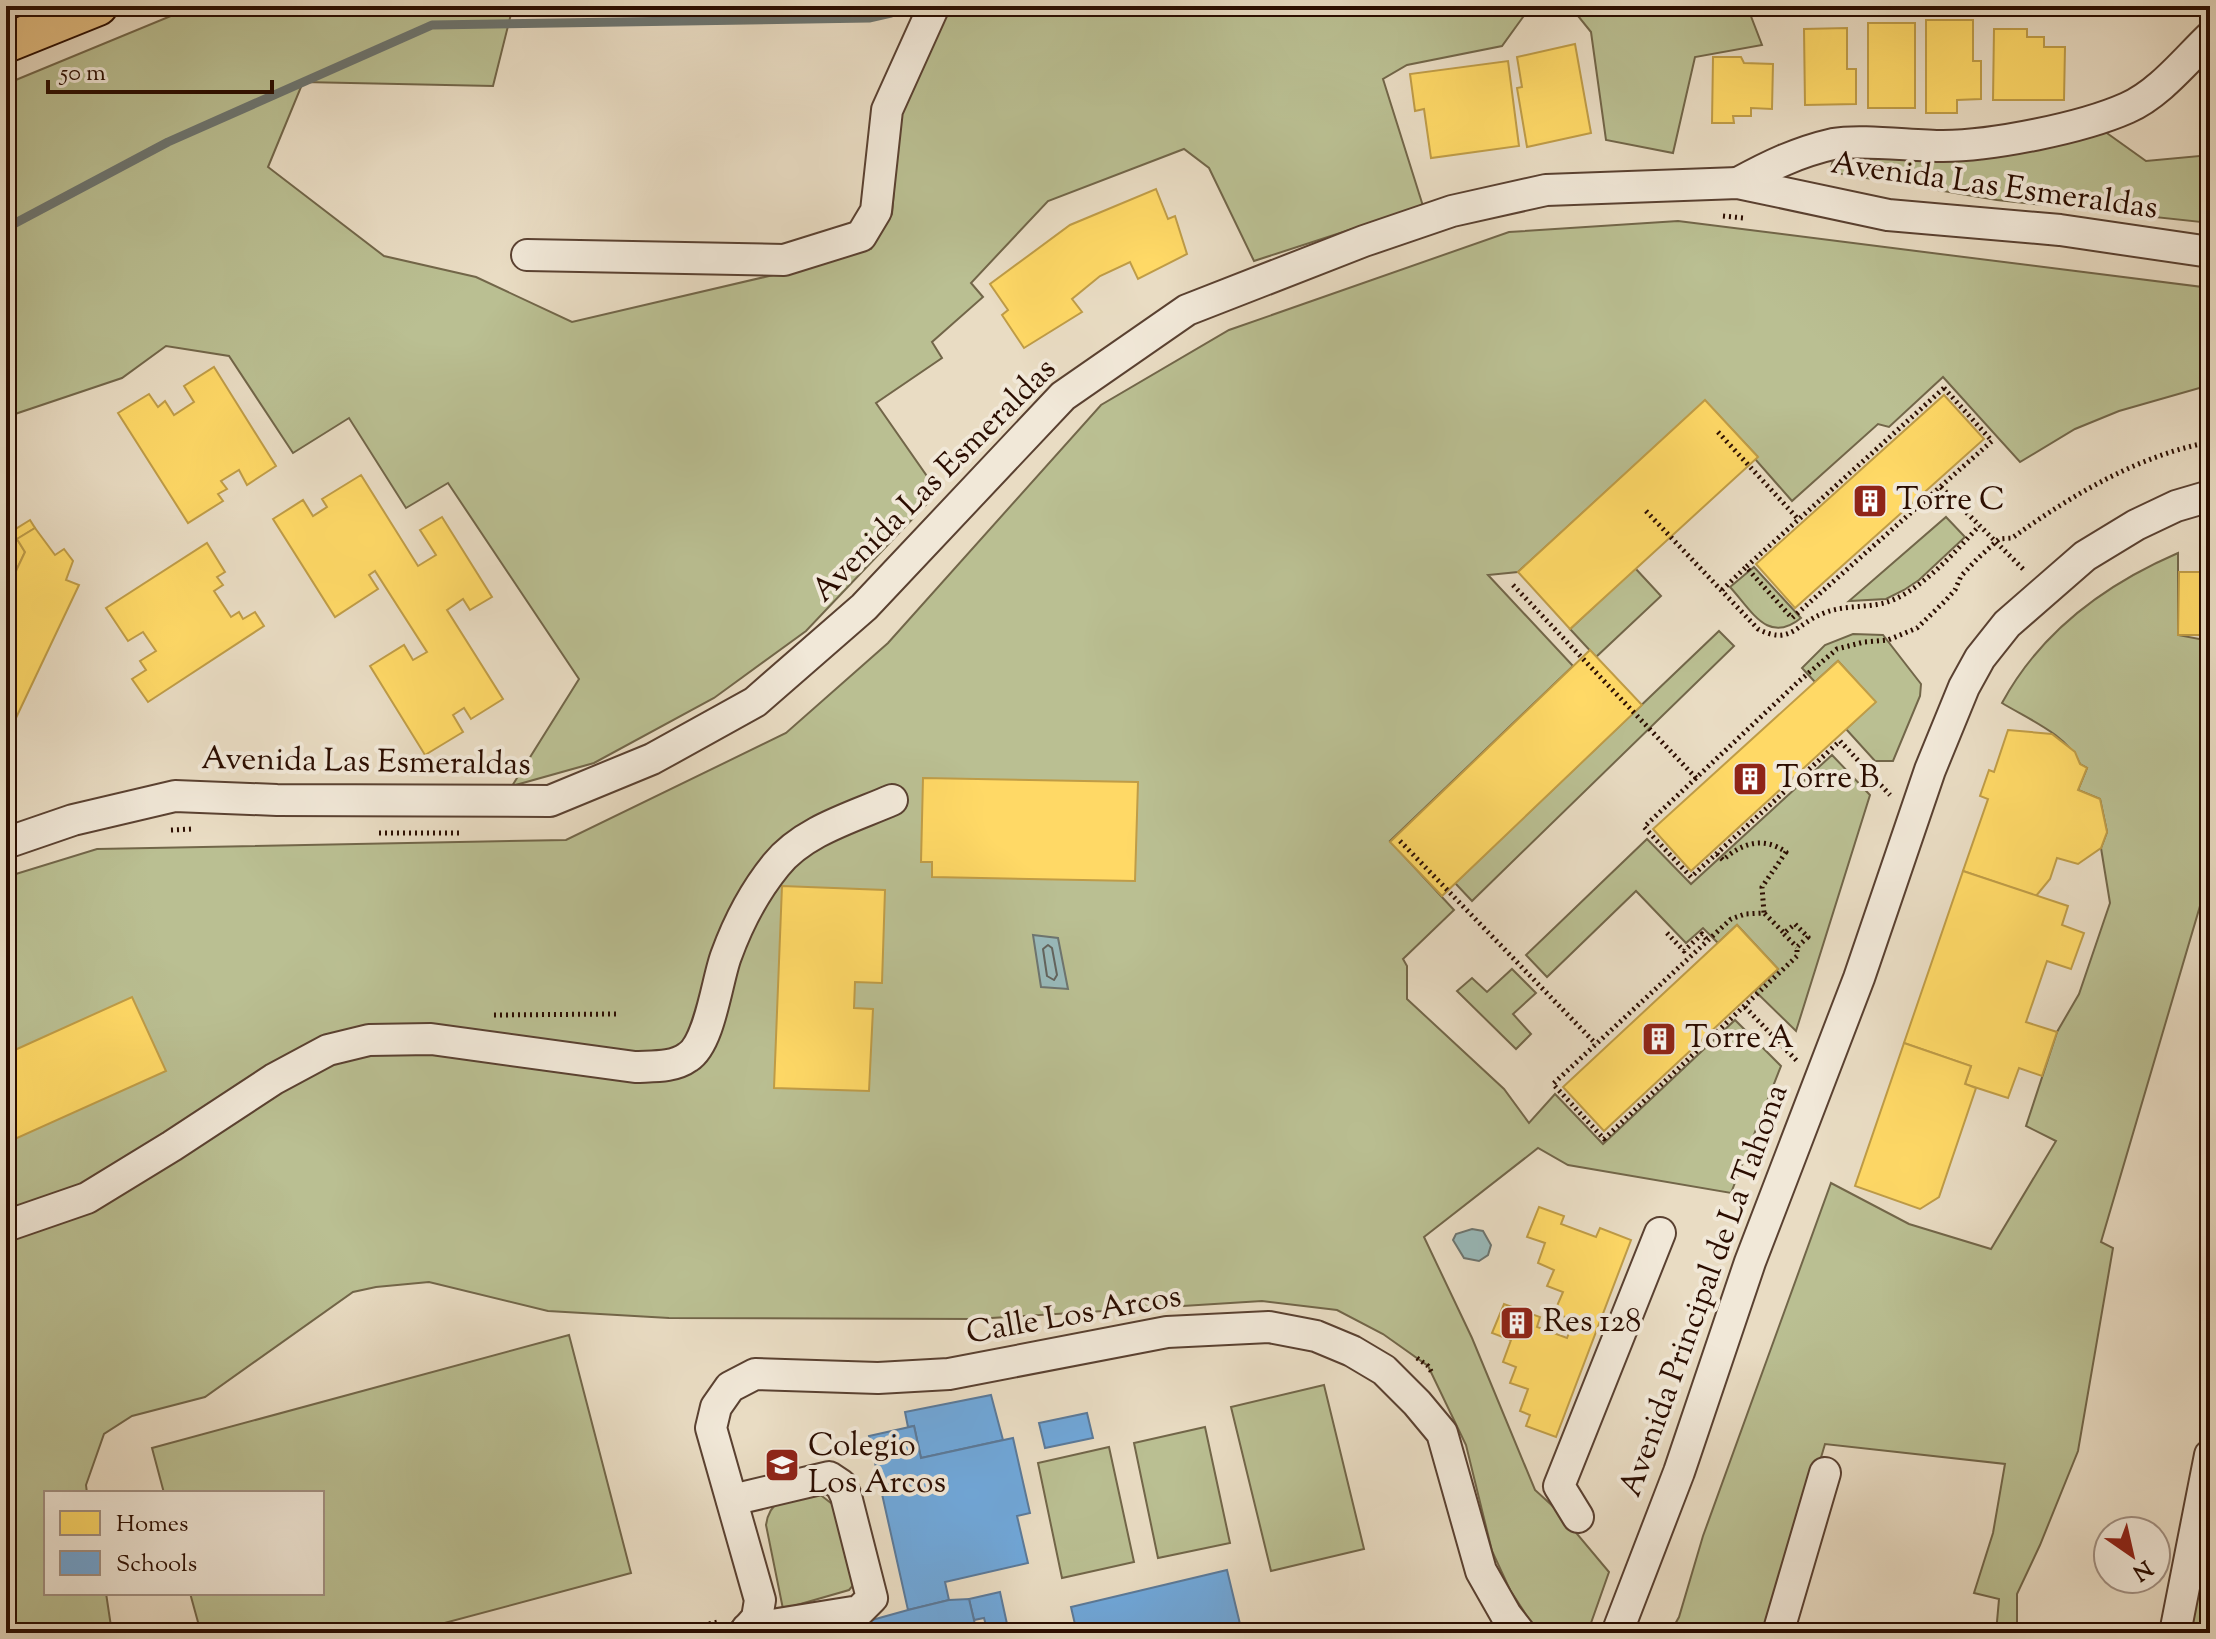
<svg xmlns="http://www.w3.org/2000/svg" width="2216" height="1639" font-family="'Sorts Mill Goudy',serif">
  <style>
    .green { fill: #babf92; stroke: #726649; stroke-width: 2 }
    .water { fill: #99babb; stroke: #6d7570; stroke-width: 2 }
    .homes { fill: #ffd966; stroke: #bf9c47; stroke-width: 2 }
    .schools { fill: #6fa8dc; stroke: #5b7a9a; stroke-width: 2 }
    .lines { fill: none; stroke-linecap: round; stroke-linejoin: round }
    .shore { stroke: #62645e; stroke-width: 2 }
    .stream { stroke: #6d7570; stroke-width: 9 }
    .minor-casing { stroke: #5a4131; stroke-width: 34 }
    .major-casing { stroke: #2b0d00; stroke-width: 42 }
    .path { stroke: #2b0d00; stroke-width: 5; stroke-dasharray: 2 4; stroke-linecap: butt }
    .minor { stroke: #f1e8d8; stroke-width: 30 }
    .major { stroke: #e4be82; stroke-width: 38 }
    .labels { text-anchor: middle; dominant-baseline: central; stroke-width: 8; stroke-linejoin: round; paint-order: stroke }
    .street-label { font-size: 32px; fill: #2b0d00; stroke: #f1e8d8 }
    .poi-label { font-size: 32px; fill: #2b0d00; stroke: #f1e8d8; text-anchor: start }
  </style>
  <rect width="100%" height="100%" fill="#e9dcc3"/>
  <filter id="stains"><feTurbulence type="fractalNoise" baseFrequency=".0025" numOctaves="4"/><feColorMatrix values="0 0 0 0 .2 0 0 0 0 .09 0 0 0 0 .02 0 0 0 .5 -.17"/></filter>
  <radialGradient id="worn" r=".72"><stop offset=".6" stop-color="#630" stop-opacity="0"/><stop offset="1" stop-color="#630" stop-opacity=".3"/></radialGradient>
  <g class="green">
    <path d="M195 6H513L493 86 303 82 268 167 384 256 476 277 572 322 786 272 871 249 892 214 900 113 950 6H1531L1502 46 1407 65 1383 79 1423 206 1254 261 1209 168 1184 149 1048 201 971 283 983 297 932 342 942 358 876 403 938 492 806 631 714 698 594 763 512 786 579 679 448 483 406 508 349 418 293 453 229 356 166 346 122 378 6 417V84Z"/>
    <path d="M1570 6H1747L1762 45 1695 57 1673 153 1606 140 1591 32Z"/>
    <path d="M2090 121 2146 161 2210 155V223L1997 200 1830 172 1837 143Z"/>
    <path d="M1678 221 2210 288V385L2119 411 2075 429 2020 462 1943 377 1889 427 1878 424 1792 501 1755 459 1757 456 1705 401 1518 572 1488 575 1573 666 1390 841 1454 910 1403 959 1407 966V999L1504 1089 1529 1123 1555 1094 1603 1144 1735 1020 1781 1066 1731 1193 1568 1165 1538 1148 1424 1237 1472 1338 1535 1490 1557 1510 1609 1572 1591 1623 1582 1633H1538L1510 1590 1492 1551 1466 1445 1428 1366 1383 1334 1337 1310 1262 1301 976 1319 669 1318 548 1311 429 1282 376 1287 353 1292 205 1397 132 1416 104 1434 86 1485 87 1493H46V1593H106L112 1633H6V877L97 849 566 840 786 733 888 643 1101 405 1229 330 1509 232Z"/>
    <path d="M1946 517 1965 537 1919 580 1904 590 1886 599 1849 601Z"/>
    <path d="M2178 553V635L2210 641V872L2101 1242 2113 1248 2078 1451 2040 1545 2017 1594V1633H1996L1999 1599 1974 1593 1993 1533 2005 1464 1825 1444 1769 1633H1670L1679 1617 1703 1536 1831 1183 1909 1224 1991 1249 2056 1141 2026 1126 2057 1032 2079 994 2110 903 2101 848 2107 832 2100 799 2078 790 2087 768 2080 764C2068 735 2028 719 2002 703 2041 631 2104 585 2178 553Z"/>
    <path d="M1754 567 1801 618C1768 645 1752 611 1730 587Z"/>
    <path d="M1635 568 1661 596 1596 657 1570 629Z"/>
    <path d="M1719 631 1734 646 1472 901 1455 883Z"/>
    <path d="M1853 634 1883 635 1921 684 1920 696 1893 761H1875L1846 729 1875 702 1838 661 1815 682 1802 668 1825 645Z"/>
    <path d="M1832 755 1870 795 1796 1031 1755 991 1778 969 1737 925 1718 943 1703 928 1686 943 1636 891 1547 977 1526 955 1647 839 1691 884Z"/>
    <path d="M1512 969 1536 993 1513 1014 1531 1034 1516 1049 1457 991 1472 978 1487 992Z"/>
    <path d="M569 1335 631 1573 407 1633H201L190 1593H322V1493H164L152 1448Z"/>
    <path d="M1324 1385 1364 1549 1271 1571 1231 1407Z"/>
    <path d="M1205 1427 1230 1543 1158 1558 1134 1443Z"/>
    <path d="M1109 1447 1134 1562 1062 1578 1038 1463Z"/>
    <path d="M2210 1449V1633H2168Z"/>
    <path d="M818 1493 836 1507 856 1582 849 1590 783 1609 766 1525C770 1495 792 1498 818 1493Z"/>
  </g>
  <g class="water">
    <path d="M1033 935 1058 938 1068 989 1041 987Z"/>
    <path d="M1472 1229 1483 1231 1491 1245 1488 1255 1479 1261 1464 1258 1453 1240 1456 1234Z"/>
  </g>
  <g class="homes">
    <path d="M1926 20H1973V61H1981V99L1957 100V113H1926Z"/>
    <rect x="1868" y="23" width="47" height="85"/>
    <path d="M1847 28V69H1856V104L1805 105 1804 29Z"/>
    <path d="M1994 29H2027V37H2044V47H2065L2064 100H1993Z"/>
    <path d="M1575 44 1591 133 1527 147 1517 88 1522 87 1517 57Z"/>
    <path d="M1713 57H1741L1744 63 1773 64 1772 109 1751 108V116H1733L1734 123H1712Z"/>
    <path d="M1508 61 1519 146 1431 158 1424 109 1415 111 1410 74Z"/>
    <path d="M1156 189 1168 219 1175 216 1187 254 1138 279 1130 262 1100 276 1072 299 1082 312 1024 348 1002 315 1008 310 990 284 1070 225Z"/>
    <path d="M214 367 276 466 247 485 239 470 221 481 227 489 218 494 223 501 188 523 118 413 149 394 158 407 165 401 174 415 194 402 184 386Z"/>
    <path d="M1944 395 1984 439 1795 608 1756 564Z"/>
    <path d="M1705 400 1758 457 1570 629 1518 572Z"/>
    <path d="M361 475 418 566 436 555 420 530 442 517 492 597 470 610 463 599 447 610 503 699 471 719 464 708 453 715 463 732 425 755 370 666 404 645 413 660 427 652 375 571 369 575 378 589 335 617 273 519 303 500 313 516 327 507 322 499Z"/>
    <path d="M30 520 35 528 17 539 25 552 6 592V523L17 528Z"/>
    <path d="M35 528 55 555 64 549 73 561 66 580 79 585 6 739V592L25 552 17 539Z"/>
    <path d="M207 543 225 572 217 577 223 585 214 591 231 617 239 612 243 619 255 612 264 626 148 702 132 679 146 670 140 661 156 651 143 632 128 641 106 608Z"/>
    <path d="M2179 572H2210V635H2178Z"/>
    <path d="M1590 650 1642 705 1442 896 1390 842Z"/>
    <path d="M1838 661 1876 702 1691 871 1653 829Z"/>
    <path d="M2008 730 2052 734 2075 752 2080 764 2087 768 2078 790 2100 799 2107 832 2101 848 2078 864 2057 858 2050 879 2036 896 1963 871 1988 799 1980 796 1989 770 1994 772Z"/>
    <path d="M923 778 1138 782 1135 881 932 877V862H921Z"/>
    <path d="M1963 871 2068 906 2062 925 2084 933 2071 969 2047 961 2026 1022 2057 1032 2042 1076 2019 1068 2008 1098 1965 1084 1971 1066 1904 1043Z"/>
    <path d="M782 886 885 890 882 983 855 982 854 1008 873 1009 869 1091 774 1088Z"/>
    <path d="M1737 925 1778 969 1604 1131 1563 1087Z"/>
    <path d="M132 997 166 1071 6 1143V1054Z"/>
    <path d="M1904 1043 1971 1066 1965 1084 1976 1088 1939 1197 1920 1209 1855 1186Z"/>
    <path d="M1539 1207 1564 1216 1561 1224 1596 1237 1600 1228 1631 1240 1556 1437 1526 1426 1530 1415 1520 1411 1528 1389 1510 1383 1516 1367 1503 1362 1511 1340 1492 1333 1504 1304 1540 1317 1537 1327 1567 1338 1574 1320 1554 1313 1563 1292 1547 1286 1554 1270 1538 1263 1545 1243 1527 1237Z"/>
  </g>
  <g class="schools">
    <path d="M991 1395 1003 1440 921 1458 914 1426 908 1427 905 1412Z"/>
    <path d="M1087 1413 1093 1438 1045 1448 1039 1423Z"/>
    <path d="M914 1426 921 1458 1013 1438 1030 1513 1017 1516 1028 1563 945 1582 949 1600 908 1610 869 1436Z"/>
    <path d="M1227 1570 1240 1624 1201 1633H1077L1071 1607Z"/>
    <path d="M1000 1592 1009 1633H988L984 1618 974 1620 969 1599Z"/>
    <path d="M969 1599 977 1633H825L908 1610 949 1600Z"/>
  </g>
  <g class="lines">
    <path class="shore" d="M1048 945 1052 948 1057 975 1054 980 1047 976 1043 949Z"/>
    <path class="stream" d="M6 228 168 142 432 25 869 18 891 13"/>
    <g class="minor-casing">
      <g id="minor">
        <path d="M1738 183C1769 166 1798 152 1833 144 1861 139 1912 146 1943 146 1992 146 2082 128 2127 108 2159 94 2185 61 2210 37"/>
        <path d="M527 255 784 260 861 236 876 211 887 110 934 6"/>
        <path d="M6 843 73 820 175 796 277 800 550 801 652 759 755 702 864 607 1063 396 1187 310 1364 241 1452 211 1546 190 1738 183 1888 215 2060 230 2210 252"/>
        <path d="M6 1226 87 1198 172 1146 274 1079 328 1050 369 1040 431 1039 635 1067C652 1066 673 1068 688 1057 710 1043 717 980 726 956 738 923 754 892 776 865 803 831 853 817 892 800"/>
        <path d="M732 1500 829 1477 841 1485 846 1496 872 1598 859 1611 747 1629"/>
        <path d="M1578 1517 1559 1486 1660 1233"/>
        <path d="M744 1633 757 1618 760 1600 711 1428 716 1407 730 1387 755 1374 878 1378 949 1374 1167 1332 1269 1327 1316 1336 1352 1351 1384 1370 1417 1403 1442 1433 1481 1571 1506 1615 1520 1633"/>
        <path d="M1617 1633 1679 1472 1750 1262 1859 978 1930 770 1964 687 1980 658 2007 624 2085 556 2136 525 2176 506 2210 496"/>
        <path d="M1778 1633 1825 1473"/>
        <path d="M2175 1633 2210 1455"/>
      </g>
    </g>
    <g class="major-casing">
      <path id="major" d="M6 43 98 6"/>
    </g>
    <g class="path">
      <path d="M1723 216 1744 218"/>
      <path d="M1944 388 1992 441 1792 618 1746 567Z"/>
      <path d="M1718 432 1798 519"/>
      <path d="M1941 487 2025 571"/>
      <path d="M1646 511 1758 629C1791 646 1795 624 1824 613 1844 605 1864 608 1884 603 1918 594 1956 551 1979 526"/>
      <path d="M1513 585 1696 778 1798 682 1837 649 1864 642 1888 640 1917 628 1945 601 1955 590 1961 576 1977 559 1999 539 2012 538C2072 495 2137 456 2210 442"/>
      <path d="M1722 590 1746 567"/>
      <path d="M1696 778 1644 827 1691 877 1840 741 1890 795"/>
      <path d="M171 830 193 829"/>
      <path d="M379 833H461"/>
      <path d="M1400 841 1596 1044"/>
      <path d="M1717 854 1723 860C1742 843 1763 836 1786 852L1762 887 1764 913 1745 914 1731 919 1553 1084 1604 1139 1797 956V947L1808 937 1795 924 1784 933 1764 913"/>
      <path d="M1667 933 1684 951 1702 934 1708 941"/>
      <path d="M1784 934 1797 947"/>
      <path d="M1745 1007 1797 1061"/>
      <path d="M494 1015 616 1014"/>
      <path d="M1417 1358 1428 1366 1432 1373"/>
      <path d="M668 1633 718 1622"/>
    </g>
    <use href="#minor" class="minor"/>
    <use href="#major" class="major"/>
  </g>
  <defs>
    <g id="building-square" transform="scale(1.8)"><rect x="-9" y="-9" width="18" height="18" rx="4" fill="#8f2418" stroke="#f1e8d8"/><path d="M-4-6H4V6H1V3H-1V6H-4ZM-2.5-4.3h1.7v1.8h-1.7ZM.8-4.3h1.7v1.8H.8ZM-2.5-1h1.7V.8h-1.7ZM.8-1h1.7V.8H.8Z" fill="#fff"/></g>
    <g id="school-square" transform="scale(1.8)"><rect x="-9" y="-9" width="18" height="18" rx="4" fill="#8f2418" stroke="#f1e8d8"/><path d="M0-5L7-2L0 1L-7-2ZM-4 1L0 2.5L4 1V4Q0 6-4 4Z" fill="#fff"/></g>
  </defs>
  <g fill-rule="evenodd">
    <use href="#building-square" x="1870" y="501"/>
    <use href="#building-square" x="1750" y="779"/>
    <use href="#building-square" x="1659" y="1039"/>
    <use href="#building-square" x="1517" y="1323"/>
    <use href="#school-square" x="782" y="1465"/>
  </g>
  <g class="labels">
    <g class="street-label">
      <text transform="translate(1994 187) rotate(8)">Avenida Las Esmeraldas</text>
      <text transform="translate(935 481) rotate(-45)">Avenida Las Esmeraldas</text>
      <text transform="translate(366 763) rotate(1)">Avenida Las Esmeraldas</text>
      <text transform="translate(1705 1291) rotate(-70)">Avenida Principal de La Tahona</text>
      <text transform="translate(1074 1316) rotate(-10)">Calle Los Arcos</text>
    </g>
    <g class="poi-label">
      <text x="1896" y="501">Torre C</text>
      <text x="1776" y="779">Torre B</text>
      <text x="1685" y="1039">Torre A</text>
      <text x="1543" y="1323">Res 128</text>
      <text x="808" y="1447">Colegio<tspan x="808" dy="37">Los Arcos</tspan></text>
    </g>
  </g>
  <rect width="2216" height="1639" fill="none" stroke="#e9dcc3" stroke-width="32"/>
  <rect x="8" y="8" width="2200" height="1623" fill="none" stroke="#2b0d00" stroke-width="4"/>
  <rect x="16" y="16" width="2184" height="1607" fill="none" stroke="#2b0d00" stroke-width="2"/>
  <rect x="44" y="1491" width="280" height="104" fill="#f1e8d8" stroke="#a29082" stroke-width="2"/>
  <rect x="60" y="1511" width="40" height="24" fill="#ffd966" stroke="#a29082" stroke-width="2"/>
  <text x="116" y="1531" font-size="24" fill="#2b0d00">Homes</text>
  <rect x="60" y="1551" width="40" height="24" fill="#6fa8dc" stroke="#a29082" stroke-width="2"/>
  <text x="116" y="1571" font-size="24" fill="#2b0d00">Schools</text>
  <g transform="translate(2132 1555) rotate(146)"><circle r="38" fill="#f1e8d8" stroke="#a29082" stroke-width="2"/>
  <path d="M0-6L14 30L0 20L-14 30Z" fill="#8f2418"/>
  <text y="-12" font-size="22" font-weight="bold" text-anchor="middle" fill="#2b0d00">N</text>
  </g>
  <path d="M48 80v12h224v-12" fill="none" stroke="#2b0d00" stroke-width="4"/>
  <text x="60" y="80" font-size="24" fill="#2b0d00" stroke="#f1e8d8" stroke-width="6" paint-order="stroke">50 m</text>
  <rect width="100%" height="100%" filter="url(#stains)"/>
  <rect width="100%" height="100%" fill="url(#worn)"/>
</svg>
